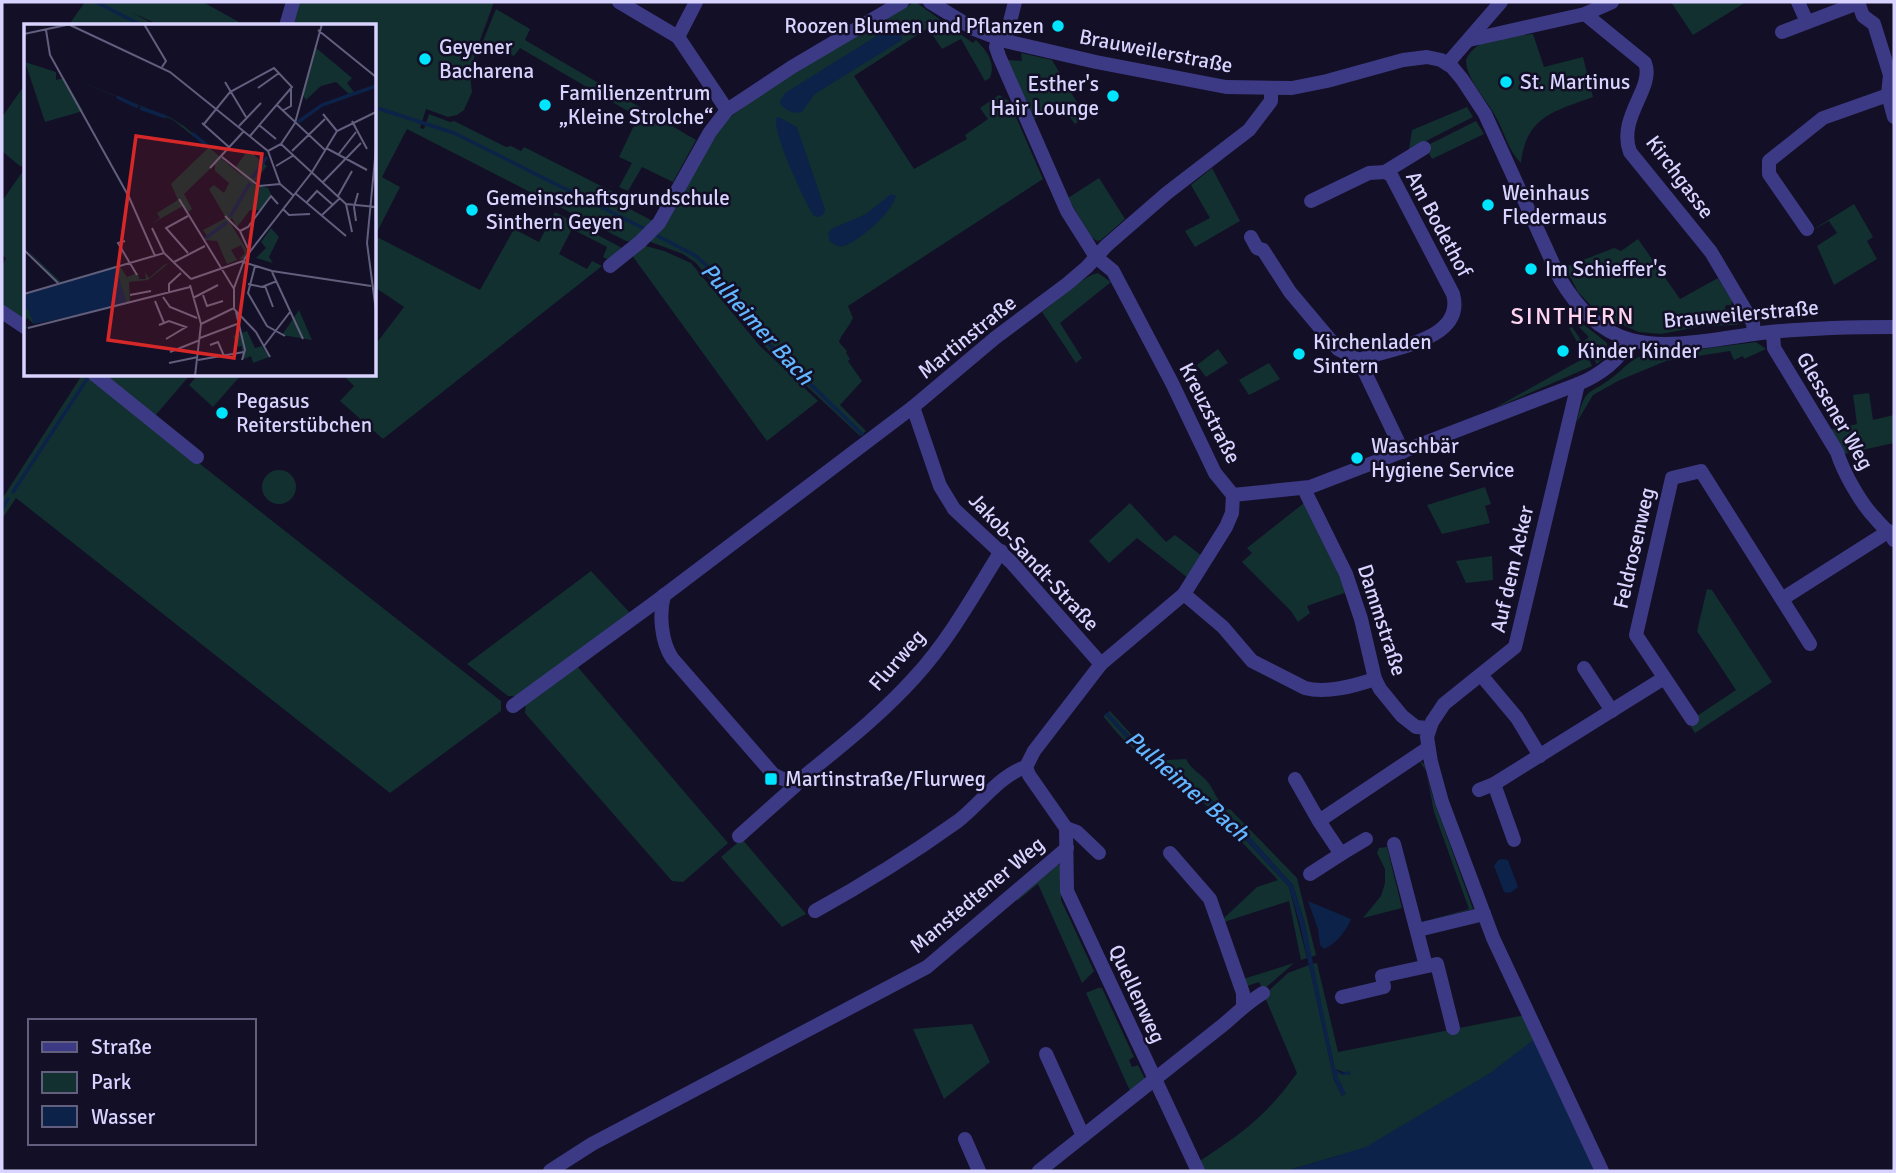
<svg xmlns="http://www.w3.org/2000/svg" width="1896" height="1173" font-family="Signika,sans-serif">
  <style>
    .green { fill: #12302f }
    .water { fill: #0c2248 }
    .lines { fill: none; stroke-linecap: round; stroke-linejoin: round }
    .stream { stroke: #0c2248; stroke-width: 3.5 }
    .minor { stroke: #3d3a85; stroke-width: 14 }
    .poi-dot { fill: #00e5ff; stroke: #130f26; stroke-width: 2.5 }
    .labels { text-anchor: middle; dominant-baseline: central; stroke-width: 5; stroke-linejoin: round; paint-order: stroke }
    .poi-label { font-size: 21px; fill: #d9d4ff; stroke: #130f26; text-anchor: start }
    .street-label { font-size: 21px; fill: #d9d4ff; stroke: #130f26 }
    .water-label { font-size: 23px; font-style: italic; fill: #62b6ff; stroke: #130f26 }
    .quarter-label { font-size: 24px; letter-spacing: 2px; fill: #ffd6f0; stroke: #130f26 }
    .inset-river { fill: none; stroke: #0c2248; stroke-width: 3.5 }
    .inset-road { fill: none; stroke: #625e7d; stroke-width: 2 }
    .view { fill: #d62828; fill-opacity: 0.15; stroke: #d62828; stroke-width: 3.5 }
    .inset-edge { fill: none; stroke: #d9d4ff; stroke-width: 3.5 }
  </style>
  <rect width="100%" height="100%" fill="#130f26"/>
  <g class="green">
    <path d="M85 2H203L246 26H161L131 12 157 26H68Z"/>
    <path d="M296 2H494L475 54 470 76 472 92 464 110 457 115 448 117 426 109 420 128 424 129 429 114 450 122 454 121 506 147 511 146 521 151 524 147 625 198 622 205 653 221 633 241H626L407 129 382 177 400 187 375 236 480 290 514 229 539 242 555 212 622 248 609 260 603 257 607 247 572 229 559 254 587 269 592 261 602 266 383 439 340 401 354 386 346 378 349 375 374 374 375 345 404 307 376 288 375 290 374 26H289Z"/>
    <path d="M1671 2H1746L1693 35Z"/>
    <path d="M913 3H917L973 43 976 40C987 51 996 63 990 78L985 81 961 39 942 49 928 28 854 76 914 169 967 139 965 135 988 119 980 108 999 95 1009 101 1043 179 848 306 853 318C849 327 841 335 839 342L847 351 846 353 850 359 848 361 862 381 840 405 866 431 860 436 769 351 696 263 683 254 648 241 725 121 771 86Z"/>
    <path d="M496 9 530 29 525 40 696 140 673 182 642 167 628 191 619 187 632 163 619 157 638 117 520 48 514 56 483 41Z"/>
    <path d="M1533 34 1544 67 1583 57 1593 97C1555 111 1526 116 1521 163 1509 152 1505 134 1497 119 1488 101 1466 80 1466 60 1477 35 1509 37 1533 34Z"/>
    <path d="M1021 53 1052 60 1085 116 1075 124 1057 101 1033 120 1008 60 1022 61Z"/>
    <path d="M26 83V158L21 167 2 151V117Z"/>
    <path d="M1467 107 1473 117 1426 141 1424 147 1408 156 1412 130Z"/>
    <path d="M1476 121 1484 134 1432 159 1427 150 1430 144Z"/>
    <path d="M1212 168 1240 221 1195 247 1185 231 1210 218 1191 185Z"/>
    <path d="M23 171 26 173V323L2 307V266L6 258 2 255V201Z"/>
    <path d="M1099 178 1125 219 1101 240 1097 241 1091 237 1068 198Z"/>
    <path d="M1854 204 1873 237 1867 241 1877 259 1834 285 1817 246 1837 233 1829 221 1809 232Z"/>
    <path d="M1638 239 1680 299 1718 278 1732 301 1731 305H1726L1725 309 1733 310 1739 319 1737 325 1703 326 1661 334 1639 332 1615 322 1594 309 1578 292 1565 267 1614 248 1621 251Z"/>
    <path d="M642 245 664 251 691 263 759 345 818 401 767 441 631 254Z"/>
    <path d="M1098 273 1111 282 1060 323 1082 358 1076 363 1042 312C1056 302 1082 276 1098 273Z"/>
    <path d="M1583 324 1607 343V354L1597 364 1584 341 1589 337 1579 327Z"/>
    <path d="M1572 327 1579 337 1592 366 1493 409 1586 357 1569 328Z"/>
    <path d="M1756 342 1766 349 1744 359 1743 356 1734 360 1730 351 1666 361 1620 380 1593 395 1577 422C1586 385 1587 397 1613 377 1622 370 1628 362 1639 357Z"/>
    <path d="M1218 349 1228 363 1206 377 1197 365Z"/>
    <path d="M1269 363 1280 379 1249 395 1239 380Z"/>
    <path d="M82 375H87L501 701V711L390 793 16 498 2 519V499Z"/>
    <path d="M100 375H190L154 417Z"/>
    <path d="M198 375V374L241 375 213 407 189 385Z"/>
    <path d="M1869 393 1873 420 1894 415V443L1844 454 1829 430 1857 424 1853 395Z"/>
    <circle cx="279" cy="487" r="17"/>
    <path d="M1485 487 1491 504 1485 506 1490 523 1442 534 1427 505Z"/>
    <path d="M1130 503 1166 542 1175 535 1202 556 1188 578 1137 538 1109 563 1089 541Z"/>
    <path d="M1304 503 1347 592 1307 606 1310 613 1298 622 1291 611 1242 562 1252 553 1247 548Z"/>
    <path d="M1492 556 1493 580 1466 583 1456 561Z"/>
    <path d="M591 571 631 614 520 696H508L467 664Z"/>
    <path d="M1707 589 1712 590 1772 682 1695 733 1688 722 1736 690 1697 631Z"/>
    <path d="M576 665 728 843 683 882 672 881 525 713 526 702Z"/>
    <path d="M1110 711 1141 745 1145 742 1167 760 1186 759C1192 770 1198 772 1206 780 1214 788 1215 799 1226 808L1223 809C1182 775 1141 754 1108 712Z"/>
    <path d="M1105 714 1138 751 1218 810 1214 812C1176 778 1136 760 1104 717Z"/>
    <path d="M1419 760 1424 764 1433 798 1473 909 1418 923 1469 909 1434 812 1426 771Z"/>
    <path d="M1230 809 1297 878 1316 955 1311 957 1305 924 1293 885 1225 810Z"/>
    <path d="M1220 812 1289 887 1307 958 1301 960 1289 901 1224 922 1223 919 1257 887 1278 880 1215 814Z"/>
    <path d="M742 839 806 914 782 927 721 857Z"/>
    <path d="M1387 847 1402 908 1363 918 1381 896 1385 883V869L1377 853 1379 848Z"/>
    <path d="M1057 864 1061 866V900L1094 971 1082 983 1038 884 1017 901 1016 898Z"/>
    <path d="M1294 963 1263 990 1259 982 1247 986 1243 979Z"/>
    <path d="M1317 963 1338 1052 1525 1015 1590 1153 1340 1155 1286 1171H1203L1198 1162C1242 1134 1267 1115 1297 1073L1264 995 1288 973 1309 965 1334 1080 1342 1096 1336 1072 1343 1075 1346 1073 1335 1069 1312 964Z"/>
    <path d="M1098 988H1102L1134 1057 1129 1060 1132 1067 1138 1065 1146 1081 1131 1093 1086 993Z"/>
    <path d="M972 1024 990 1062 944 1099 913 1029Z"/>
  </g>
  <g class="water">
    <path d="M894 25 902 31V40L815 94 802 112 793 113 781 106 780 101 785 93Z"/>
    <path d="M779 117 797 127 825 209 824 214 819 217 814 216 809 208C800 190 774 137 776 118Z"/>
    <path d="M891 194 896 196C892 213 857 244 840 247L830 242 828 234 831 229 866 214Z"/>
    <path d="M1108 712 1140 748 1225 810 1293 885 1305 924 1335 1069 1342 1073 1350 1071 1351 1074 1343 1075 1336 1073 1346 1094 1342 1096 1334 1080 1300 925 1289 887 1220 812 1138 751 1105 714Z"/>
    <path d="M1503 859 1508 860 1518 887 1510 893 1504 892 1494 866 1498 860Z"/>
    <path d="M1308 901 1351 919C1347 930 1336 944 1324 949L1320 945 1318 929Z"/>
    <path d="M1536 1038 1598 1171H1286L1366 1147 1490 1073Z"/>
  </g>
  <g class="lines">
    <g class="stream">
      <path d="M96 2 143 26"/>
      <path d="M374 107 454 133 647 230"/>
      <path d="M654 234 696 256 707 266 770 345 862 434"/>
      <path d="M13 492 89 376"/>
      <path d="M2 509 8 499"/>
    </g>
    <g class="minor">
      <path d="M619 2 678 37 727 110"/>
      <path d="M930 2 974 29 1005 41 1096 62 1226 87 1292 88 1327 81 1403 60 1427 57 1441 60 1452 67 1462 79 1485 114 1560 279C1577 307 1598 331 1631 340 1672 351 1728 336 1770 332 1812 328 1853 327 1894 327"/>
      <path d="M1798 2 1807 22"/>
      <path d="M1858 2 1863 16 1874 24 1890 75 1888 95 1894 117"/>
      <path d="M1585 14 1645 63C1655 88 1617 117 1630 152L1711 252 1753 323 1754 334"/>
      <path d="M286 26 293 2"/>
      <path d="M1782 32 1858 3"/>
      <path d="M678 37 696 2"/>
      <path d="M998 38 996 47 999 56 1067 211 1096 257 1113 271 1172 383 1215 473 1233 495"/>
      <path d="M1469 40 1585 14 1612 2"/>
      <path d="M1005 41 1015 2"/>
      <path d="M1448 63 1501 2"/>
      <path d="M1311 201 1369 173 1385 172 1424 148"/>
      <path d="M1807 229 1769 174V161L1823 118 1888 95"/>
      <path d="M1251 237 1257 248 1263 250 1290 292 1338 349 1359 360 1403 452"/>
      <path d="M610 266 640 242 659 223 710 132 727 110 792 67 902 2"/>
      <path d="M2 312 26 328"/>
      <path d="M1773 332 1774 348 1837 452C1843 472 1861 504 1876 519 1882 527 1889 531 1894 540"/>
      <path d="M1359 360C1389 348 1466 341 1453 294L1391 175 1385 172"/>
      <path d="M94 374 197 457"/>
      <path d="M1578 384 1515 647 1444 704 1432 722 1427 737 1431 762 1442 802 1493 938 1602 1171"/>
      <path d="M913 407 940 486 954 509 1011 562 1101 664"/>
      <path d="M1304 489 1346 574 1361 619 1375 679 1380 689 1402 716 1416 727 1428 728"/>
      <path d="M1233 495 1310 487 1578 384C1600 375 1618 362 1630 340"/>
      <path d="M1184 594 1223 627 1252 661 1305 688C1326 694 1354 686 1375 679"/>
      <path d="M664 595C659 614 661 641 672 658L773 774C783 780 791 783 802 778 841 746 882 714 915 677 949 640 975 593 1001 551"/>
      <path d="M1782 599 1889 531"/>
      <path d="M1584 668 1612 711"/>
      <path d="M1481 675 1517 718 1540 756"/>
      <path d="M513 706 654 603 913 407 995 338 1067 284 1087 267 1106 246 1167 193 1249 130 1271 101V89"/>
      <path d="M1692 719 1636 635 1672 478 1701 471 1810 644"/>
      <path d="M1295 779 1319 821 1428 748"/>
      <path d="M1494 784 1514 840"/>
      <path d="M1479 790 1494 784 1664 678"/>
      <path d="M1319 821 1341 854 1366 839"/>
      <path d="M1066 828 1077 832 1099 853"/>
      <path d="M739 836 795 786 794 781"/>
      <path d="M1394 844 1426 966"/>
      <path d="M1170 853 1210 899 1243 993V1005"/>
      <path d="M1310 874 1341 854"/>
      <path d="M815 911C864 884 912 854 958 821 979 805 1001 774 1026 767"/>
      <path d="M1418 930 1484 914"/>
      <path d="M1342 997 1384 987 1382 976 1437 964 1453 1028"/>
      <path d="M1046 1054 1083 1136"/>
      <path d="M965 1139 979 1171"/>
      <path d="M550 1171 592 1144 927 967 1067 848"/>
      <path d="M1039 1171 1223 1025C1237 1013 1248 1002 1263 993"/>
      <path d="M1198 1171 1067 891 1066 828 1029 775 1026 767 1034 751 1101 664 1184 594 1226 527 1232 513 1233 495"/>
    </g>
  </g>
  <g class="poi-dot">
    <circle cx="1058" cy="26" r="7"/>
    <circle cx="425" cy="59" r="7"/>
    <circle cx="1506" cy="82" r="7"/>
    <circle cx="1113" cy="96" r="7"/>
    <circle cx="545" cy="105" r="7"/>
    <circle cx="1488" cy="205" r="7"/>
    <circle cx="472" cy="210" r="7"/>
    <circle cx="1531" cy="269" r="7"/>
    <circle cx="1563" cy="351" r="7"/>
    <circle cx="1299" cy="354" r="7"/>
    <circle cx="222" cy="413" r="7"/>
    <circle cx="1357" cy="458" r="7"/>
    <rect x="764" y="772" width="14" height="14" rx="3.5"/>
  </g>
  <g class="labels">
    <g class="poi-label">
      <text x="1044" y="26" text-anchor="end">Roozen Blumen und Pflanzen</text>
      <text x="439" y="47">Geyener<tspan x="439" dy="24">Bacharena</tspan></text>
      <text x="1520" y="82">St. Martinus</text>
      <text x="1099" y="84" text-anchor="end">Esther's<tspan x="1099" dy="24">Hair Lounge</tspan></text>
      <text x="559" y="93">Familienzentrum<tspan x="559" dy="24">„Kleine Strolche“</tspan></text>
      <text x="1502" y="193">Weinhaus<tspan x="1502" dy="24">Fledermaus</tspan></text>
      <text x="486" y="198">Gemeinschaftsgrundschule<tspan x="486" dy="24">Sinthern Geyen</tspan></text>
      <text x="1545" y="269">Im Schieffer's</text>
      <text x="1313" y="342">Kirchenladen<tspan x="1313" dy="24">Sintern</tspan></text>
      <text x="1577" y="351">Kinder Kinder</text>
      <text x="236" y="401">Pegasus<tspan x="236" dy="24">Reiterstübchen</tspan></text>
      <text x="1371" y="446">Waschbär<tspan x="1371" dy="24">Hygiene Service</tspan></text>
      <text x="785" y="779">Martinstraße/Flurweg</text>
    </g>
    <g class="street-label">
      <text transform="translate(1156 51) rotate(11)">Brauweilerstraße</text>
      <text transform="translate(1680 177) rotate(53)">Kirchgasse</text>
      <text transform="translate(1439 224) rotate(62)">Am Bodethof</text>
      <text transform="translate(1741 314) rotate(-5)">Brauweilerstraße</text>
      <text transform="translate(967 337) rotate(-39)">Martinstraße</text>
      <text transform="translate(1835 411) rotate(60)">Glessener Weg</text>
      <text transform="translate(1210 413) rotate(63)">Kreuzstraße</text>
      <text transform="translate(1634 548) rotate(-77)">Feldrosenweg</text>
      <text transform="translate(1034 562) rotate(47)">Jakob-Sandt-Straße</text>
      <text transform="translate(1512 569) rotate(-77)">Auf dem Acker</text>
      <text transform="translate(1382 620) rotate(72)">Dammstraße</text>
      <text transform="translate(897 660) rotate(-49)">Flurweg</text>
      <text transform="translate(977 895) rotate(-40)">Manstedtener Weg</text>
      <text transform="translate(1137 994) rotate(65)">Quellenweg</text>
    </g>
    <g class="water-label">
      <text transform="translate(757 324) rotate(48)">Pulheimer Bach</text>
      <text transform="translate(1187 786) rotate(41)">Pulheimer Bach</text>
    </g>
    <g class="quarter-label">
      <text x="1573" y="316">SINTHERN</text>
    </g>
  </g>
  <g transform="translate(24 24)">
    <rect width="352" height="352" fill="#130f26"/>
    <path d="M291 23 328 54 323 59 330 68 325 70 312 58 297 62 282 76 278 70ZM1 38 32 48V56L40 54 59 87 21 98ZM48 54 147 94 160 102 218 152 211 144 224 126 243 142 229 160 244 164 247 170 236 186H226L213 203 208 194 205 197 224 228 219 235H215L221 229 217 221 207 226 213 236 203 240 193 217 179 216 183 212 179 206 202 194 185 165 190 161 200 169 205 159 191 147V140L160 170 168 185 163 189 159 182 127 200 136 194 133 189 154 176 147 160 184 124 149 96ZM247 204 255 213 245 233 249 239 232 234 242 224 237 218ZM0 223 37 258 95 241 103 253 114 249 115 255H122L121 248 125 254 140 241 145 239 124 256 105 258 106 279 10 300 3 294 0 300 4 304 0 305V286L47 273ZM275 286 288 316 258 311ZM223 307 231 324 238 322 245 333 229 339 227 332 218 336V322L214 323 209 312Z" fill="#12302f"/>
    <path d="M92 243 103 280 10 300 4 285 0 286V270Z" fill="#0c2248"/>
    <path class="inset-river" d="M93 73 114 83M116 84 142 93M274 98 298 81 352 62M168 109 185 123M228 154 243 133M206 193 226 159M182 214 203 198"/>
    <path class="inset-road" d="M120 0 142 37 138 43M46 1 146 48 244 127 257 120 271 99 298 0M22 6 26 31 105 173 131 232M294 6 352 53M0 10 47 0M201 58 222 93M234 64 255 49M253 81 301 126M258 87 267 82V65M299 90 313 107M328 97 343 125M178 99 206 124M180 100 206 68 250 44 268 63 226 112M235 101 252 115M215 102 237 79M257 120 322 180 352 183M302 124 343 146M352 124 343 219 352 287M244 127 256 160 270 172M268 127 301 95M314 131 332 108M198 133 235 162 256 160M252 142 270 131M186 144 220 107M299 158 337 119M271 169 322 212M314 172 328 147M155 175 210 265M283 178 293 167 309 181M322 180 328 208M259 185 265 191 286 190M298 191 316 174M164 192 142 204 164 229M201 192 216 207 226 229M332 197 330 183 334 169M128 204 140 229M216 207 224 203 247 172 254 180M101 217 94 219 113 251M0 226 34 259M150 238 181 222M219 238 248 247 347 262M231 242 224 269 243 302 261 312M248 248 279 315M167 255 219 237M224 260 238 263 253 257M166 261 177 300M241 262 249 283M145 268V260L157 249M0 270 140 229 167 255M106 271 127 267M179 271 183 282 199 277M139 273 146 283 173 294M169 274 194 261M131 277 140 299M210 285 232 308 246 333M212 288 221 326 218 336M135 301 145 297 162 303 142 315M4 304 166 263M176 314 213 300M186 321 194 318 200 332M240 322 266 288M146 328 176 316M174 336 220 328M145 339 174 333M171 352 177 300 210 284V264L221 234 288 148 313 107 352 88"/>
    <path class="view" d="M112 112 238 130 210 334 84 316Z"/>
    <rect width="352" height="352" class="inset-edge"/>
  </g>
  <rect width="1896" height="1173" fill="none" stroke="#d9d4ff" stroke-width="7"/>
  <rect x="28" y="1019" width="228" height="126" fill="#130f26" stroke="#625e7d" stroke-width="2"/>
  <rect x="42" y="1042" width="35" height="10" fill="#3d3a85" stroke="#625e7d" stroke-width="2"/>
  <text x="91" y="1054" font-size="21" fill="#d9d4ff">Straße</text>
  <rect x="42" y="1072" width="35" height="21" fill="#12302f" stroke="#625e7d" stroke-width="2"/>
  <text x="91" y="1089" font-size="21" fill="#d9d4ff">Park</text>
  <rect x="42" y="1106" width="35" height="21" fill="#0c2248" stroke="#625e7d" stroke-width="2"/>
  <text x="91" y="1124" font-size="21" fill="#d9d4ff">Wasser</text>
</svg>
